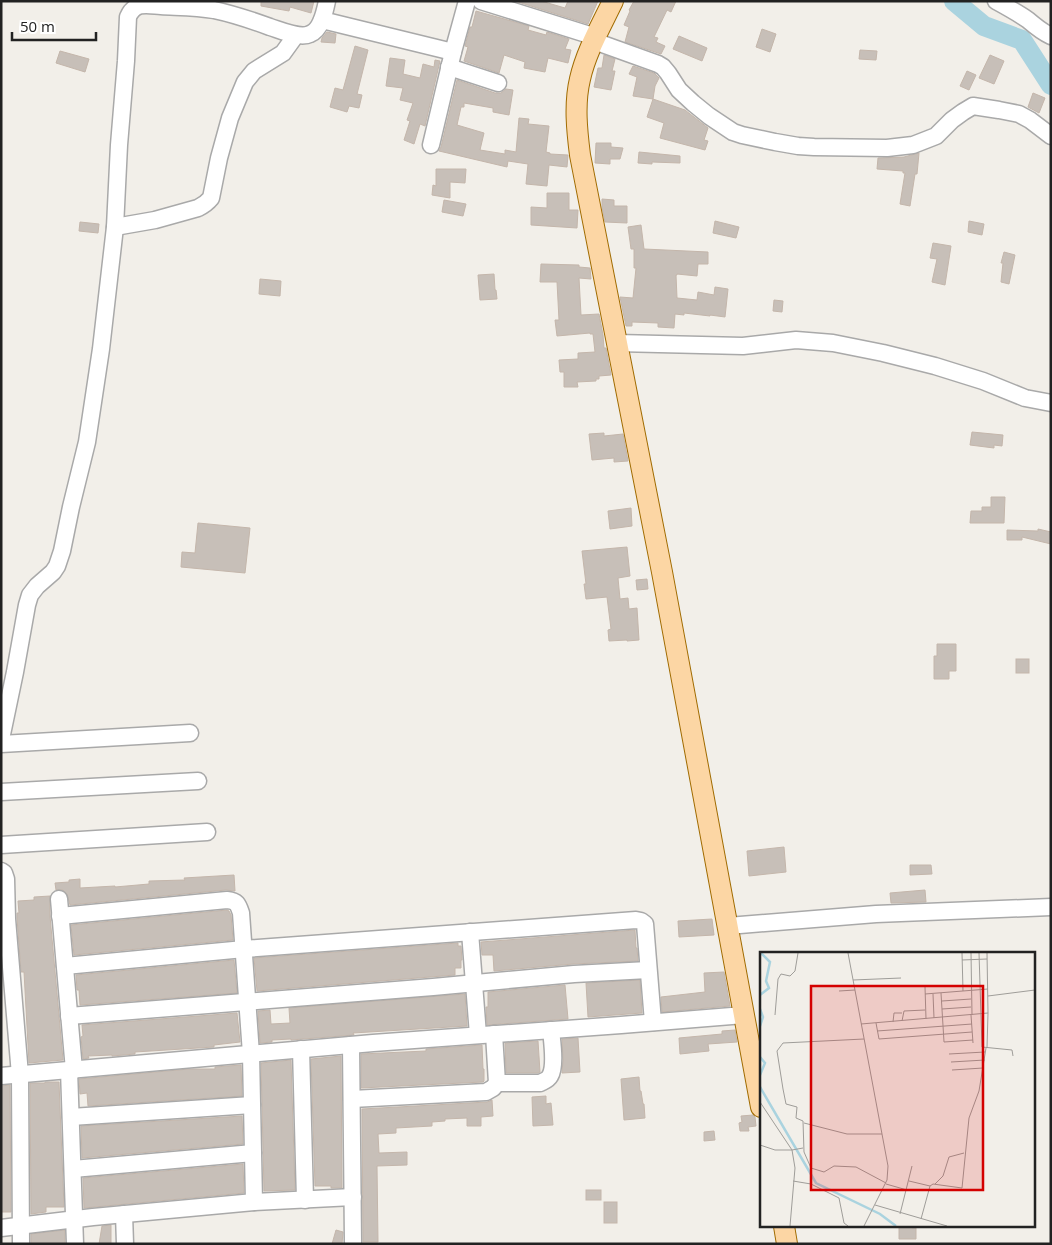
<svg xmlns="http://www.w3.org/2000/svg" width="1052" height="1245" font-family="'Open Sans',sans-serif">
  <style>
    .lines { fill: none; stroke-linecap: round; stroke-linejoin: round }
    .river { stroke: #aad3df; stroke-width: 20 }
    .building { fill: #c7bfb8; stroke: #c4b6ab }
    .minor-casing { stroke: #a9a9a9; stroke-width: 19 }
    .major-casing { stroke: #a06b00; stroke-width: 22 }
    .minor { stroke: #fff; stroke-width: 16 }
    .major { stroke: #fcd6a4; stroke-width: 20 }
    .inset-river { fill: none; stroke: #aad3df; stroke-width: 2.5 }
    .inset-road { fill: none; stroke: #9f9d99; stroke-width: 1 }
    .view { fill: #d40000; fill-opacity: 0.15; stroke: #d40000; stroke-width: 2.5 }
    .inset-edge { fill: none; stroke: #222; stroke-width: 2.5 }
  </style>
  <rect width="100%" height="100%" fill="#f2efe9"/>
  <g class="lines">
    <path class="river" d="M954 1 984 26 1022 40 1051 85"/>
  </g>
  <g class="building">
    <path d="M261 1H314L311 13 290 7 289 11 261 6Z"/>
    <path d="M515 1H541L565 8 568 1H598L588 24Z"/>
    <path d="M634 1H676L671 12 667 10 654 37 658 38 656 42 665 46 661 54 625 42 629 27 624 25 630 11 629 10Z"/>
    <path d="M476 11 529 26 528 30 546 35 547 32 569 39 565 49 571 50 568 63 548 58 545 72 524 68 525 62 504 55 499 73 464 61 468 47 465 46 470 27H472Z"/>
    <path d="M762 29 776 34 770 52 756 47Z"/>
    <path d="M327 32 336 34 335 43 321 42 322 38Z"/>
    <path d="M679 36 707 48 702 61 673 49Z"/>
    <path d="M355 46 368 50 357 94 362 95 359 108 349 106 347 112 330 107 335 88 343 90Z"/>
    <path d="M860 50 877 51 876 60 859 59Z"/>
    <path d="M60 51 89 59 85 72 56 63Z"/>
    <path d="M604 55 615 59 612 71H615L611 90 594 87 598 68H602Z"/>
    <path d="M990 55 1004 61 994 84 979 78Z"/>
    <path d="M390 58 405 60 403 74 420 78 423 64 434 67 435 60 440 61 425 126 420 124 414 144 404 140 410 121 407 120 413 103 400 100 403 88 386 86Z"/>
    <path d="M633 66 654 73 659 78 655 86 653 99 633 96 637 77 629 74Z"/>
    <path d="M967 71 976 75 969 90 960 86Z"/>
    <path d="M457 80 495 93H501L506 89 513 90 509 115 493 112V108L464 103V107H461L457 125 484 133 480 150 505 154V150L516 152 519 118 529 119 528 124 549 126 546 152 550 153V154L568 155 567 167 549 165 547 186 526 184 528 164 508 161 507 167 439 151 441 147Z"/>
    <path d="M1033 93 1045 98 1039 113 1028 107Z"/>
    <path d="M653 99 685 110 708 128 704 140 708 141 705 150 660 138 664 123 647 117Z"/>
    <path d="M596 143H611V147L623 148 620 159H610V164L595 163Z"/>
    <path d="M639 152 680 156V163L652 162V164L638 163Z"/>
    <path d="M919 153 917 174H915L910 206 900 204 905 173H903V171L877 169 878 158 904 157Z"/>
    <path d="M436 169H466L465 183 450 182V198L432 195 433 185 436 186Z"/>
    <path d="M547 193H569V210H578L577 228 531 225V207L547 208Z"/>
    <path d="M602 199 614 200V206H627V223L605 222 602 207Z"/>
    <path d="M444 200 466 204 463 216 442 212Z"/>
    <path d="M715 221 739 227 736 238 713 233Z"/>
    <path d="M969 221 984 224 982 235 968 232Z"/>
    <path d="M80 222 99 224 98 233 79 231Z"/>
    <path d="M641 225 644 249 708 252V264H698L697 276 677 274V275H676L677 298 697 300 698 292 714 295 715 287 728 289 725 317 710 315V316L684 313V315L675 314 674 328 658 327V323L632 322V326H626L620 297 633 298 636 268H634V249H631L628 227Z"/>
    <path d="M933 243 951 246 945 285 932 282 937 259 930 258Z"/>
    <path d="M1004 252 1015 255 1009 284 1001 282 1003 263H1001Z"/>
    <path d="M541 264 579 265V267L590 268 591 279 579 278 581 315 599 314 603 335 604 348H606L611 375 599 376V379H596V381L577 382 578 387H564V372H560L559 360 578 359V353L595 352 593 334H590V333L557 336 555 320H559L557 282H540Z"/>
    <path d="M494 274 495 290H496L497 299 480 300 478 275Z"/>
    <path d="M260 279 281 281 280 296 259 294Z"/>
    <path d="M774 300 783 301 782 312 773 311Z"/>
    <path d="M972 432 1003 435 1002 446 994 445V448L970 445Z"/>
    <path d="M604 433V436L623 434 628 461 614 462V458L592 460 589 434Z"/>
    <path d="M991 497H1005L1004 523H970L971 511H982V507H991Z"/>
    <path d="M631 508 632 526 610 529 608 511Z"/>
    <path d="M198 523 250 528 245 573 181 567 182 552 195 553Z"/>
    <path d="M1038 529 1051 532V544L1022 537V540H1007V530L1038 531Z"/>
    <path d="M627 547 630 576 618 578 620 599 628 598 629 609 637 608 639 640 627 641V640L609 641 608 630 611 629 607 597 586 599 584 584H586L582 551Z"/>
    <path d="M647 579 648 589 637 590 636 580Z"/>
    <path d="M937 644H956V671H949V679H934V656H937Z"/>
    <rect x="1016" y="659" width="13" height="14"/>
    <path d="M784 847 786 872 749 876 747 851Z"/>
    <path d="M910 865H931L932 874 910 875Z"/>
    <path d="M234 875 235 891 226 890 70 905 67 894 63 890H56L55 883 69 882V880L80 879V888L115 886V887L149 884V881L185 880 184 878Z"/>
    <path d="M925 890 926 902 891 903 890 893Z"/>
    <path d="M50 896V916L63 1060 29 1063 24 972H21L17 918V913H19L18 901 34 900V897Z"/>
    <path d="M227 910 229 911 231 915 233 940 74 955 71 925Z"/>
    <path d="M712 919 714 935 679 937 678 921Z"/>
    <path d="M635 930 636 948H637L638 961 573 964 494 971 493 955H482L481 942Z"/>
    <path d="M458 943V946H461L462 960H461V968H455V975L257 991 254 958Z"/>
    <path d="M234 960 237 993 80 1005 79 990H77L76 975Z"/>
    <path d="M724 972 730 1006 662 1012 661 997 705 992 704 973Z"/>
    <path d="M640 980 642 1013 588 1017 586 983Z"/>
    <path d="M565 985 568 1019 487 1025 486 1007H488V992Z"/>
    <path d="M465 994 467 1026 353 1033 354 1035 291 1040V1039L272 1040V1042L260 1043 258 1011 270 1010 271 1024 290 1023 289 1008Z"/>
    <path d="M237 1013 240 1042 214 1045V1047L135 1052V1054L112 1056V1055L88 1056 89 1058 83 1059 81 1037 83 1036 82 1025Z"/>
    <path d="M735 1030 737 1042 708 1044 709 1051 680 1054 679 1038 722 1034V1031Z"/>
    <path d="M578 1038 580 1072 562 1073 563 1060 562 1039Z"/>
    <path d="M538 1041 540 1072 538 1073H506L505 1043Z"/>
    <path d="M482 1045 483 1069H484V1081L483 1082 361 1088V1054L426 1051V1049Z"/>
    <path d="M341 1056 342 1188H331V1186H315L311 1059Z"/>
    <path d="M291 1060 295 1190 264 1191 261 1063Z"/>
    <path d="M241 1065 242 1096 88 1106 87 1093 80 1094 79 1079 189 1069H215V1067Z"/>
    <path d="M639 1077 640 1091H641L643 1104H644L645 1118 624 1120 621 1079Z"/>
    <path d="M45 1082H59L64 1207H46V1212L31 1214 30 1083H45Z"/>
    <path d="M10 1085 11 1212H1V1086Z"/>
    <path d="M546 1096V1104L551 1103 553 1125 533 1126 532 1097Z"/>
    <path d="M492 1100 493 1116 481 1117V1126H467V1118L445 1119V1121L432 1122V1126L396 1128V1133L378 1134 379 1153 407 1152V1165L377 1166 378 1242H363L362 1109 487 1102Z"/>
    <path d="M753 1115 755 1117 756 1126 748 1127 749 1131H740L739 1123 742 1122 741 1116Z"/>
    <path d="M242 1116 243 1144 82 1158 81 1126Z"/>
    <path d="M714 1131 715 1140 704 1141V1132Z"/>
    <path d="M243 1164 244 1193 84 1208 83 1178Z"/>
    <rect x="586" y="1190" width="15" height="10"/>
    <rect x="604" y="1202" width="13" height="21"/>
    <path d="M111 1225V1244H99L102 1226Z"/>
    <path d="M899 1226H912V1228H916V1239H899Z"/>
    <path d="M65 1230V1244H31V1234Z"/>
    <path d="M336 1230 343 1232 342 1244H332Z"/>
  </g>
  <g class="lines">
    <g class="minor-casing">
      <g id="minor">
        <path d="M481 1 596 37"/>
        <path d="M996 1C1007 7 1018 13 1028 20 1035 26 1042 32 1051 36"/>
        <path d="M322 20 453 52"/>
        <path d="M594 41 658 64 663 67 668 73 679 90 693 103 709 116 733 132 742 135 775 142 798 146 814 147 887 148 913 145 936 136 952 120 963 112 973 106 999 110 1019 114 1030 120 1051 136"/>
        <path d="M449 67 498 83"/>
        <path d="M431 145 453 52 467 1"/>
        <path d="M115 227 155 220 198 208C204 205 207 203 211 198L219 158 230 118 245 82 254 71 283 53 296 35"/>
        <path d="M617 343 743 346 796 340 833 343 883 353 935 366 983 381 1025 398 1051 403"/>
        <path d="M1 739 15 672 27 605 30 595 37 586 53 572 57 566 62 551 71 507 87 442 101 349 115 227 119 145 126 61 128 17C135 1 147 5 161 6 178 7 197 7 214 10 233 14 251 20 270 27 280 30 300 39 310 34 321 30 325 11 327 1"/>
        <path d="M1 744 190 733"/>
        <path d="M1 792 198 781"/>
        <path d="M1 845 207 832"/>
        <path d="M1 871 4 873 6 879 7 919 20 1075 21 1244"/>
        <path d="M59 899 74 1070"/>
        <path d="M60 916 227 900C237 901 238 904 241 913L251 1054 254 1202"/>
        <path d="M728 926 876 914 1051 907"/>
        <path d="M470 932 478 1035"/>
        <path d="M65 966 244 949 636 920 641 921 645 924 653 1022"/>
        <path d="M69 1016 433 987 574 974 648 970"/>
        <path d="M351 1045 353 1242"/>
        <path d="M301 1049 305 1200"/>
        <path d="M69 1070 75 1244"/>
        <path d="M1 1076 373 1043 621 1025 744 1015"/>
        <path d="M497 1083H540C544 1081 548 1080 550 1076 556 1066 552 1041 551 1030"/>
        <path d="M352 1099 486 1092 493 1088 497 1083 494 1034"/>
        <path d="M71 1117 252 1105"/>
        <path d="M73 1169 253 1153"/>
        <path d="M124 1214 125 1244"/>
        <path d="M1 1228 93 1217 254 1202 353 1197"/>
      </g>
    </g>
    <g class="major-casing">
      <g id="major">
        <path d="M613 1C601 26 586 52 580 79 574 104 577 131 580 155L662 572 761 1107"/>
        <path d="M784 1226 787 1244"/>
      </g>
    </g>
    <use href="#minor" class="minor"/>
    <use href="#major" class="major"/>
  </g>
  <g transform="translate(760 952)">
    <rect width="275" height="275" fill="#f2efe9"/>
    <path class="inset-river" d="M0 43 9 36 6 29 10 10 1 1M0 57 3 65 0 74M0 105 5 111 0 123M0 135 56 231 120 262 136 274"/>
    <path class="inset-road" d="M88 1 128 214 127 228 104 274M202 1 203 39M211 1 212 63M219 1 222 95 252 98 253 104M202 8 227 7M93 28 141 26M165 35 166 67M79 39 95 38M181 41 184 90 213 88M165 42 228 37M173 42 174 66M228 44 275 38M182 49 211 47M182 57 211 55M15 63 18 27 21 22 30 24 35 19 38 1M211 63 213 91M142 69 144 59 165 58M133 70 134 61H142M116 71 119 87 212 80M101 72 228 61 227 1M117 79 212 72M104 87 23 91 17 99 23 137 26 152 37 155 36 166 43 169 44 200 51 216 64 220 74 214 96 215 126 231M227 96 228 61M189 102 225 100M191 110 225 108M192 118 223 116M0 150 32 198 43 196M44 171 87 182H122M0 193 15 198H32L35 216 30 274M33 229 51 232 79 246 84 271 88 274M149 229 170 234 173 232 202 236 209 166 219 139 226 96M126 232 147 238M175 232 183 224 189 205 204 201M115 253 187 274M140 262 152 214M161 267 170 234"/>
    <path class="view" d="M51 34H223V238H51Z"/>
    <rect width="275" height="275" class="inset-edge"/>
  </g>
  <rect width="1052" height="1245" fill="none" stroke="#222222" stroke-width="5"/>
  <path d="M12 32v8h84v-8" fill="none" stroke="#222222" stroke-width="2.5"/>
  <text x="20" y="32" font-size="15" fill="#222222" stroke="#ffffff" stroke-width="4" paint-order="stroke">50 m</text>
</svg>
